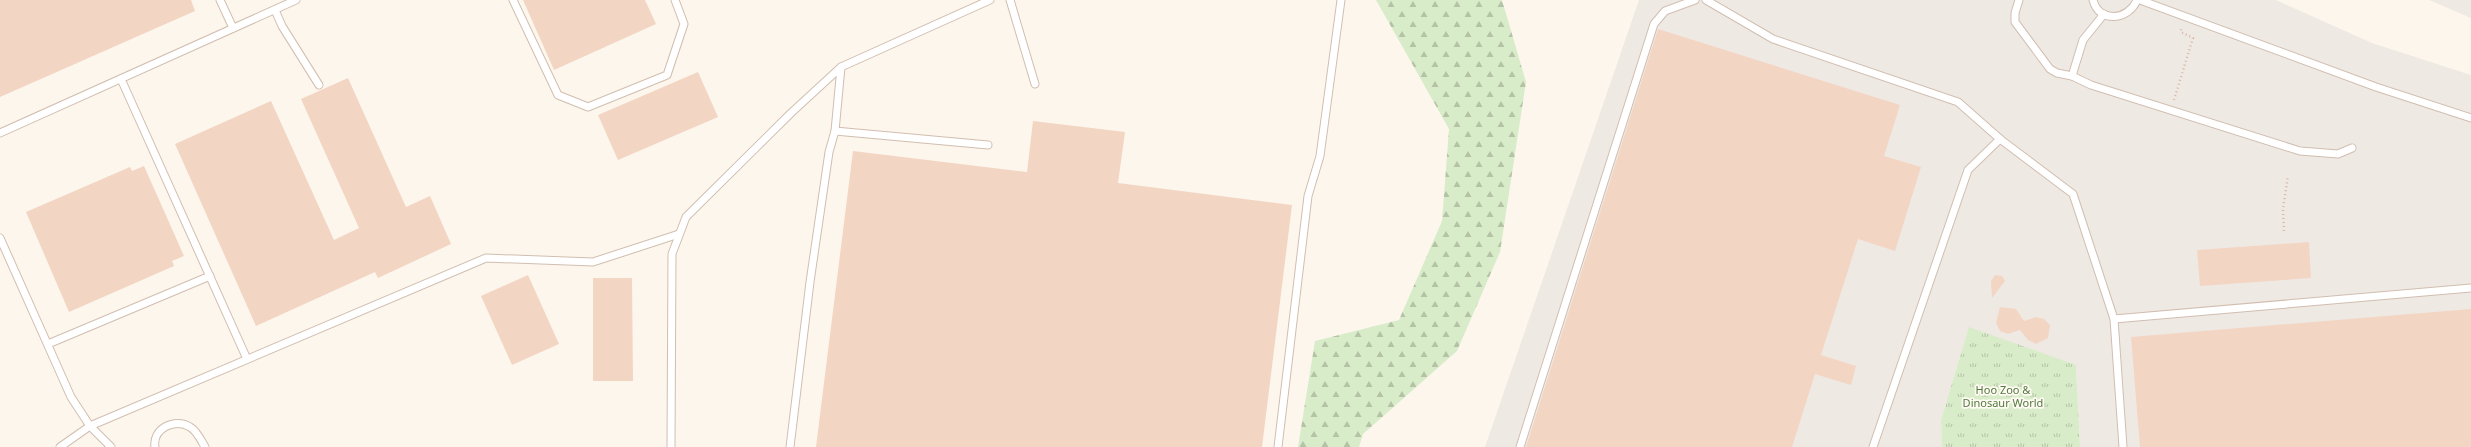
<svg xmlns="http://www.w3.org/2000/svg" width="2471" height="447" font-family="'Noto Sans',sans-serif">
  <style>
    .industrial { fill: #efe9e4 }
    .forest { fill: url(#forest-firs) }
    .park { fill: url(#park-tufts) }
    .building { fill: #f3d5c3 }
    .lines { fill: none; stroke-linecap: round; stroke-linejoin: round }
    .lane-casing { stroke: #d1beb0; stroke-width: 9 }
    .path { stroke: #d9b8a5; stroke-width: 2.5; stroke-dasharray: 1 3; stroke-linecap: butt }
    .lane { stroke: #fff; stroke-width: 7 }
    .labels { text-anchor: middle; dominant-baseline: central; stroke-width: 3.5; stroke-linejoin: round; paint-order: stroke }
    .park-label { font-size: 11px; fill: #537a41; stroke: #fffaf3 }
  </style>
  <defs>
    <pattern id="forest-firs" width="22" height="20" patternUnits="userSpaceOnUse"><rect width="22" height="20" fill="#d8ecc9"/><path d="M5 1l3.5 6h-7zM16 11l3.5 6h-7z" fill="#b4c2a5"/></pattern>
    <pattern id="park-tufts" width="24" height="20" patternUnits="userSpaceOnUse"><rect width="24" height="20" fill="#d8ecc9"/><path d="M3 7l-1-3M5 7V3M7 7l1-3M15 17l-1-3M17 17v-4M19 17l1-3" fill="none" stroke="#b4c2a5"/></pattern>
  </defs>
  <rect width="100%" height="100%" fill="#fdf6ec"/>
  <g class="industrial">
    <path d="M1639 0H2276L2372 43 2471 75V447H2080L2076 365 1969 328 1941 420 1942 447H1485Z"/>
    <path d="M2429 0H2471V18Z"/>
  </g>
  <path class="forest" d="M1376 0H1502L1526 82 1500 252 1457 351 1363 434 1359 447H1298L1315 341 1399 320 1442 221 1449 129Z"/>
  <path class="park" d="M1969 327 2076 365 2080 447H1942L1941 420Z"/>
  <g class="building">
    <path d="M0 0H191L195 11 0 97Z"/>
    <path d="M523 0H645L656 24 554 70Z"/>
    <path d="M1658 29 1900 105 1884 156 1921 167 1895 251 1858 239 1821 355 1856 366 1851 385 1815 374 1792 447H1526Z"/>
    <path d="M698 72 718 117 618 160 598 115Z"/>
    <path d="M348 78 406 207 430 196 451 244 378 278 375 272 256 326 175 144 271 101 334 240 359 228 301 99Z"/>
    <path d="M1033 121 1125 132 1118 183 1292 205 1262 447H816L853 151 1027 172Z"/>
    <path d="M144 166 184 256 172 261 174 266 69 312 26 212 130 167 132 171Z"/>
    <path d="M2309 242 2311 278 2200 286 2197 250Z"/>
    <path d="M528 275 559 344 512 365 481 296Z"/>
    <path d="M1995 275 2002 276 2005 281 1992 298 1991 281Z"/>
    <path d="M593 278H632L633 381H593Z"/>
    <path d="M2000 307 2016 309 2024 321 2036 317 2044 319 2050 325 2048 338 2036 344 2028 340 2020 330 2008 334 2000 331 1996 323Z"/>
    <path d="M2471 309V447H2140L2131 337Z"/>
  </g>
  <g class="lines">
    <g class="lane-casing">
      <g id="lane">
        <path d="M220 0 233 28"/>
        <path d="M513 0 558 95 588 107 667 75 684 24 675 0"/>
        <path d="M1010 0 1035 84"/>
        <path d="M1706 0 1773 39 1958 102 2000 139 2073 194 2114 319 2123 447"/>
        <path d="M2019 0 2015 13V22L2050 69 2057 73 2072 76 2091 85 2300 151 2338 154 2352 148"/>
        <path d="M2093 0C2099 24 2129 20 2137 0"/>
        <path d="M2140 0 2376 87 2471 118"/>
        <path d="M275 10 282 26 319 85"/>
        <path d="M841 67 835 131 988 145"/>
        <path d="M2072 76 2083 40 2104 14"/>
        <path d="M121 79 247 359"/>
        <path d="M0 133 296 0"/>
        <path d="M0 238 71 397 90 426 111 447"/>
        <path d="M2114 319 2471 288"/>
        <path d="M48 344 210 276"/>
        <path d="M60 447 90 426 486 258 593 262 679 234"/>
        <path d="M155 447C152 429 175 417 190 427 197 431 201 440 205 447"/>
        <path d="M671 447 672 254 686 217 791 113 841 67 990 0"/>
        <path d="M790 447 810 282 829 152 835 131"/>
        <path d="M1278 447 1308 196 1320 156 1341 0"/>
        <path d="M1520 447 1654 24 1665 11 1695 0"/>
        <path d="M1873 447 1968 170 2000 139"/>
      </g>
    </g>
    <g class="path">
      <path d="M2174 100 2193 38 2181 32V28"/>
      <path d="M2284 231 2283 209 2288 176"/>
    </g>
    <use href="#lane" class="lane"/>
  </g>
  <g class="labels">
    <g class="park-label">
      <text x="2003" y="389">Hoo Zoo &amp;<tspan x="2003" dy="13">Dinosaur World</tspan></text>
    </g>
  </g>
</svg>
